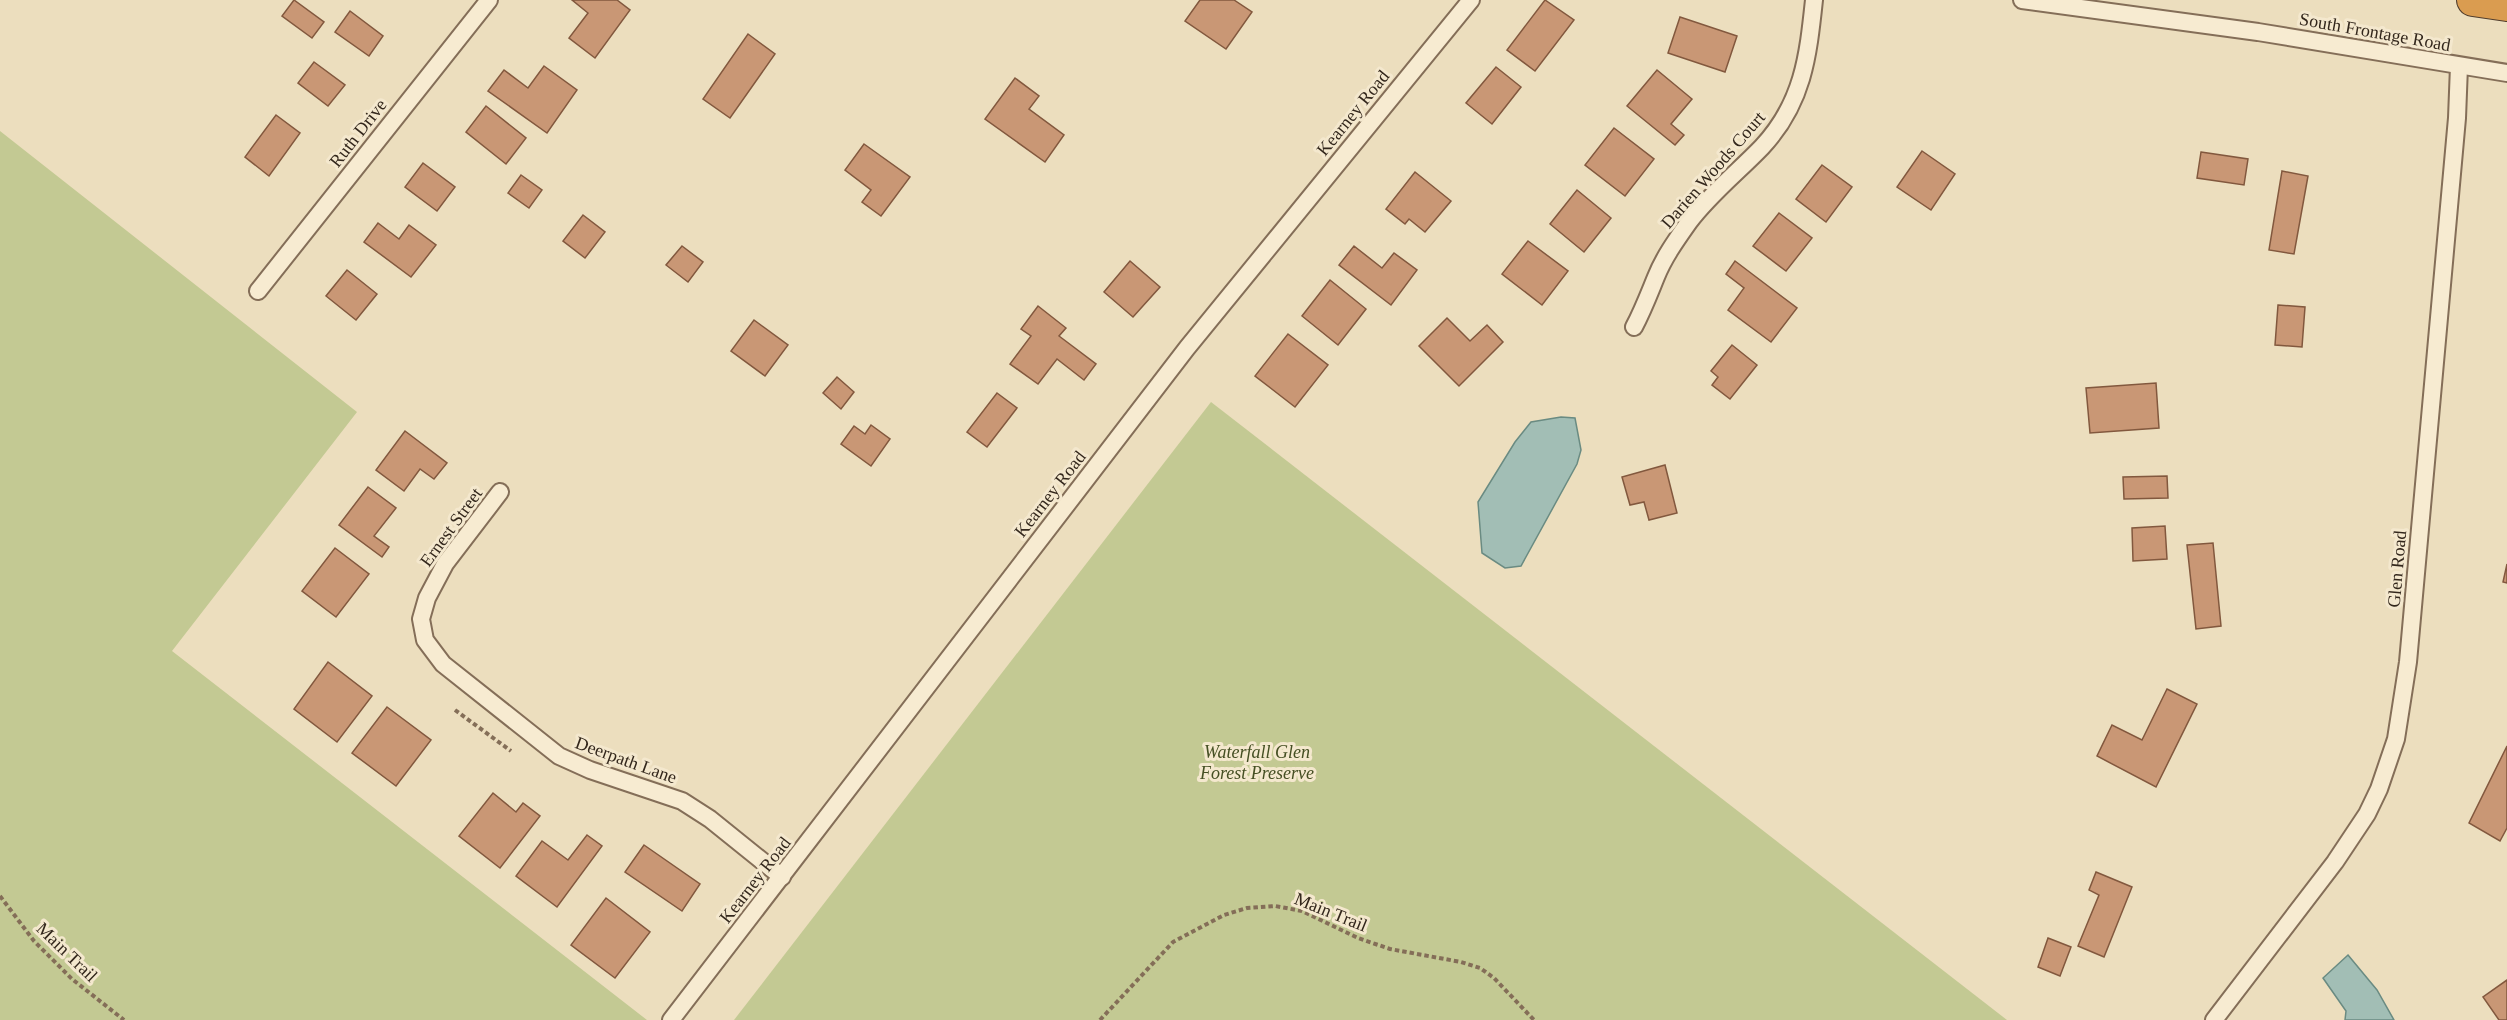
<svg xmlns="http://www.w3.org/2000/svg" width="2507" height="1020" font-family="Georgia,serif">
  <style>
    .green { fill: #c3c993 }
    .water { fill: #a2beb5; stroke: #6a8b82; stroke-width: 1.5 }
    .building { fill: #c99775; stroke: #82583e; stroke-width: 1.5 }
    .lines { fill: none; stroke-linecap: round; stroke-linejoin: round }
    .street-casing { stroke: #846e58; stroke-width: 20 }
    .highway-casing { stroke: #513d2c; stroke-width: 34 }
    .path { stroke: #846e58; stroke-width: 4; stroke-dasharray: 4.5 3; stroke-linecap: butt }
    .street { stroke: #f7ebd1; stroke-width: 16 }
    .highway { stroke: #da9c50; stroke-width: 32 }
    .labels { text-anchor: middle; dominant-baseline: central; stroke-width: 6; stroke-linejoin: round; paint-order: stroke }
    .street-label { font-size: 18px; fill: #33271c; stroke: #f4e8ce }
    .park-label { font-size: 18px; font-style: italic; fill: #454f23; stroke: #f4e8ce }
  </style>
  <rect width="100%" height="100%" fill="#ecdebe"/>
  <g class="green">
    <path d="M0 131 357 412 172 651 647 1020H0Z"/>
    <path d="M1211 402 2007 1020H734Z"/>
  </g>
  <g class="water">
    <path d="M1561 417 1575 418 1581 450 1577 464 1521 566 1505 568 1482 553 1478 502 1515 442 1531 422Z"/>
    <path d="M2348 955 2377 990 2394 1020H2345L2346 1011 2323 978Z"/>
  </g>
  <g class="building">
    <path d="M294 0 324 22 312 38 282 16Z"/>
    <path d="M572 0H617L630 10 595 58 569 38 588 13Z"/>
    <path d="M1200 0H1234L1252 12 1226 49 1185 21Z"/>
    <path d="M1545 0 1574 20 1535 71 1507 50Z"/>
    <path d="M350 11 383 36 369 56 335 32Z"/>
    <path d="M1680 17 1737 36 1725 72 1668 53Z"/>
    <path d="M748 34 775 54 730 118 703 99Z"/>
    <path d="M314 62 345 85 328 106 298 83Z"/>
    <path d="M544 66 577 90 547 133 488 91 504 70 528 88Z"/>
    <path d="M1496 67 1521 87 1492 124 1466 103Z"/>
    <path d="M1657 70 1692 99 1671 124 1684 135 1675 145 1627 106Z"/>
    <path d="M1015 78 1039 96 1029 109 1064 135 1045 162 985 119Z"/>
    <path d="M486 106 526 138 506 164 466 132Z"/>
    <path d="M276 115 300 133 269 176 245 157Z"/>
    <path d="M1614 128 1654 159 1625 196 1585 165Z"/>
    <path d="M864 144 910 177 881 216 862 202 871 190 845 170Z"/>
    <path d="M1922 151 1955 174 1931 210 1897 187Z"/>
    <path d="M2201 152 2248 159 2244 185 2197 178Z"/>
    <path d="M423 163 455 187 437 211 405 187Z"/>
    <path d="M1822 165 1852 187 1826 222 1796 199Z"/>
    <path d="M2282 171 2308 176 2294 254 2269 250Z"/>
    <path d="M1415 172 1451 201 1425 232 1409 219 1405 224 1386 209Z"/>
    <path d="M521 175 542 190 529 208 508 193Z"/>
    <path d="M1577 190 1611 218 1584 252 1550 224Z"/>
    <path d="M1779 213 1812 238 1786 271 1753 246Z"/>
    <path d="M583 215 605 232 585 258 563 241Z"/>
    <path d="M378 223 399 239 409 225 436 245 411 277 364 242Z"/>
    <path d="M1528 241 1568 271 1542 305 1502 274Z"/>
    <path d="M682 246 703 262 688 282 666 265Z"/>
    <path d="M1354 246 1382 268 1394 253 1417 270 1391 305 1339 265Z"/>
    <path d="M1130 261 1160 287 1133 317 1104 292Z"/>
    <path d="M1735 261 1797 308 1771 342 1728 310 1744 288 1726 274Z"/>
    <path d="M347 270 377 294 356 320 326 296Z"/>
    <path d="M1330 280 1366 309 1338 345 1302 316Z"/>
    <path d="M2278 305 2305 307 2302 347 2275 345Z"/>
    <path d="M1038 306 1066 328 1059 336 1096 364 1084 380 1057 359 1038 384 1010 364 1031 336 1021 329Z"/>
    <path d="M1447 318 1470 341 1487 325 1503 342 1459 386 1419 346Z"/>
    <path d="M754 320 788 345 765 376 731 351Z"/>
    <path d="M1288 334 1328 365 1295 407 1255 376Z"/>
    <path d="M1732 345 1757 365 1730 399 1712 385 1718 377 1711 371Z"/>
    <path d="M837 377 854 392 841 409 823 393Z"/>
    <path d="M2156 383 2159 428 2090 433 2086 388Z"/>
    <path d="M997 393 1017 408 987 447 967 432Z"/>
    <path d="M871 425 890 439 871 466 841 444 854 426 865 434Z"/>
    <path d="M405 431 447 463 434 479 420 469 404 491 376 470Z"/>
    <path d="M1665 465 1677 513 1649 520 1644 502 1630 505 1622 477Z"/>
    <path d="M2167 476 2168 498 2124 499 2123 477Z"/>
    <path d="M368 487 396 508 374 536 389 547 382 557 339 525Z"/>
    <path d="M2165 526 2167 559 2133 561 2132 528Z"/>
    <path d="M2213 543 2221 626 2196 629 2187 545Z"/>
    <path d="M335 548 369 574 336 617 302 591Z"/>
    <path d="M2507 564V583L2503 582Z"/>
    <path d="M328 662 372 696 337 742 294 709Z"/>
    <path d="M2167 689 2197 704 2156 787 2097 756 2112 725 2142 740Z"/>
    <path d="M387 707 431 740 396 786 352 753Z"/>
    <path d="M2507 746V828L2500 841 2469 823Z"/>
    <path d="M493 793 516 812 523 803 540 816 500 868 459 836Z"/>
    <path d="M587 835 602 846 557 907 516 876 542 841 568 860Z"/>
    <path d="M644 845 700 884 682 911 625 872Z"/>
    <path d="M2096 872 2132 887 2104 957 2078 946 2099 895 2089 890Z"/>
    <path d="M606 898 650 932 615 978 571 945Z"/>
    <path d="M2048 938 2071 947 2060 976 2038 967Z"/>
    <path d="M2507 980V1020H2499L2483 997Z"/>
  </g>
  <g class="lines">
    <g class="street-casing">
      <g id="street">
        <path d="M2022 0 2258 32 2507 73"/>
        <path d="M258 291 489 0"/>
        <path d="M1634 327C1643 310 1649 294 1656 277 1664 257 1677 239 1689 222 1710 194 1738 172 1762 147 1803 103 1808 57 1814 0"/>
        <path d="M500 492 445 564 427 598 421 619 425 640 443 664 559 756 590 770 682 801 710 819 782 877"/>
        <path d="M671 1020 1187 348 1471 0"/>
        <path d="M2214 1020 2335 862 2367 814 2379 789 2396 739 2408 662 2457 118 2459 66"/>
      </g>
    </g>
    <g class="highway-casing">
      <path id="highway" d="M2473 0 2507 5"/>
    </g>
    <g class="path">
      <path d="M455 710 511 751"/>
      <path d="M0 896 34 941 72 979 124 1020"/>
      <path d="M1100 1020 1173 942 1224 915 1247 908 1275 906 1302 911 1358 938 1390 949 1461 962 1480 968 1494 978 1534 1020"/>
    </g>
    <use href="#street" class="street"/>
    <use href="#highway" class="highway"/>
  </g>
  <g class="labels">
    <g class="street-label">
      <text transform="translate(2375 32) rotate(10)">South Frontage Road</text>
      <text transform="translate(1353 113) rotate(-51)">Kearney Road</text>
      <text transform="translate(358 133) rotate(-52)">Ruth Drive</text>
      <text transform="translate(1713 170) rotate(-49)">Darien Woods Court</text>
      <text transform="translate(1050 494) rotate(-52)">Kearney Road</text>
      <text transform="translate(451 527) rotate(-54)">Ernest Street</text>
      <text transform="translate(2397 569) rotate(-85)">Glen Road</text>
      <text transform="translate(626 760) rotate(20)">Deerpath Lane</text>
      <text transform="translate(755 880) rotate(-52)">Kearney Road</text>
      <text transform="translate(1331 912) rotate(22)">Main Trail</text>
      <text transform="translate(67 952) rotate(44)">Main Trail</text>
    </g>
    <g class="park-label">
      <text x="1257" y="752">Waterfall Glen<tspan x="1257" dy="21">Forest Preserve</tspan></text>
    </g>
  </g>
</svg>
